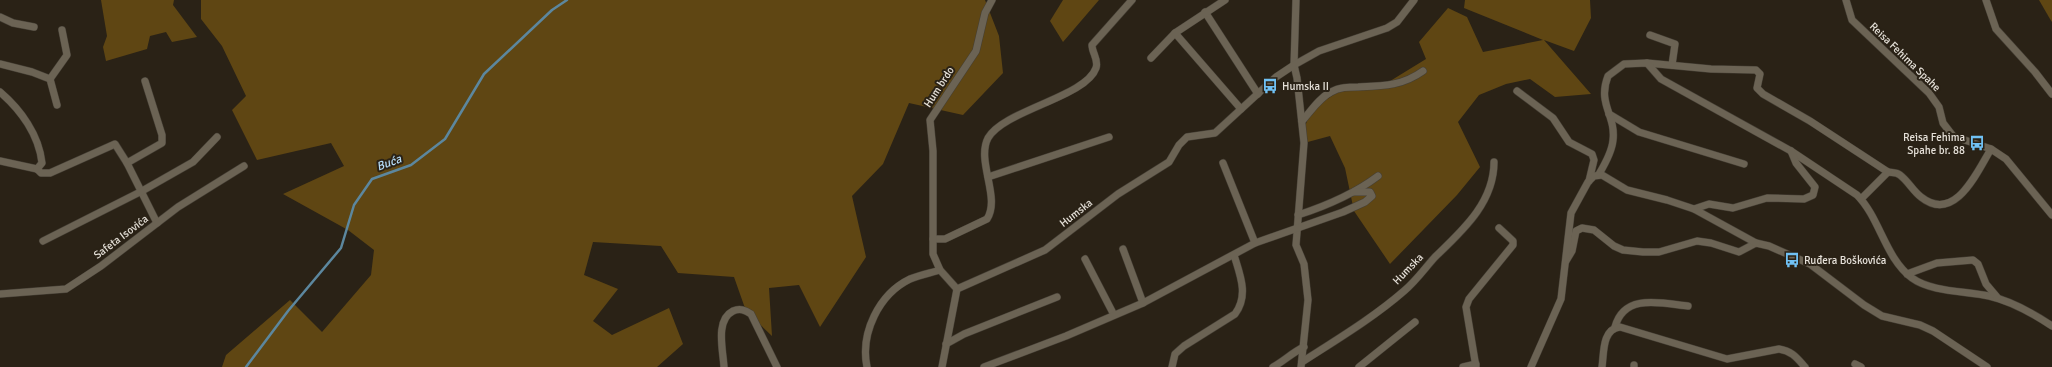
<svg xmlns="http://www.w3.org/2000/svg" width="2052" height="367" font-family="Signika,sans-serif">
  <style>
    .green { fill: #5f4613 }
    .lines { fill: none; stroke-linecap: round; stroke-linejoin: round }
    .stream { stroke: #5c879e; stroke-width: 2.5 }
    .street-casing { stroke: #453f35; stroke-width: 8 }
    .street { stroke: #6b6354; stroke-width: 7 }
    .labels { text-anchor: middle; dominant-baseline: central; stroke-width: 4; stroke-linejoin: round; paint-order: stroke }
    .street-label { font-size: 11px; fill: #e5e0d8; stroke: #2a2216 }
    .poi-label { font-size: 11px; fill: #e5e0d8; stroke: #2a2216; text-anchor: start }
    .water-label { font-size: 12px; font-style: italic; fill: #b6ddf8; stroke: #2a2216 }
  </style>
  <rect width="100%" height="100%" fill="#2a2216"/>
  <g class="green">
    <path d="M101 0H174L173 5 197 37 172 42 166 32 150 36 147 49 106 61 103 47 107 36Z"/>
    <path d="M201 0H985L999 36 1003 73 963 115 909 103 883 164 852 196 866 257 820 327 799 285 769 288 772 336 746 311 734 277 678 273 661 246 593 242 584 275 618 289 593 321 612 335 669 308 683 344 657 367H222L226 355 290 300 322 332 371 275 374 250 348 230 283 194 344 166 331 143 257 160 232 110 246 96 222 46 201 19Z"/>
    <path d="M1063 0H1099L1063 42 1050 21Z"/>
    <path d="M1465 0H1590L1591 18 1574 51 1544 40 1591 94 1555 97 1530 79 1506 84 1479 95 1458 122 1480 167 1457 195 1390 264 1354 211 1345 168 1330 136 1304 143 1303 132 1311 110 1345 87 1382 86 1426 59 1419 42 1448 8 1467 17 1483 52 1543 40 1464 8Z"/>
    <path d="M2039 0H2052V22L2050 19Z"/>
  </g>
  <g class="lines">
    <path class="stream" d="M246 367 288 311 341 248 354 205 372 179 411 165 445 139 484 74 552 10 567 0"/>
    <g class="street-casing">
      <g id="street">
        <path d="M1296 0 1294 65 1297 78 1304 143 1296 245 1304 264 1308 300 1301 367"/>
        <path d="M1846 0 1852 20 1929 93 1939 107 1943 123 1953 136 1991 149 2006 159 2052 215"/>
        <path d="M1986 0 1996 29 2035 72 2052 94"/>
        <path d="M1205 12 1258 94"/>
        <path d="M0 17 13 23 34 27"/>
        <path d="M1175 33 1241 109"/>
        <path d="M1650 35 1675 44 1672 65"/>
        <path d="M1151 58 1175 33 1225 0"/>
        <path d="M1647 63 1711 69 1756 70 1760 74 1757 88 1763 94 1810 121 1888 172C1892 173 1896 172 1900 175 1908 181 1913 191 1921 197 1955 224 1977 172 1991 149"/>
        <path d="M0 64 32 72 50 79 57 105"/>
        <path d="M50 79 67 55 62 30"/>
        <path d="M1517 91 1553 118 1569 142 1592 154 1594 160 1589 181"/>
        <path d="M0 92C21 110 39 135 42 163L37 169"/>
        <path d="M1609 114 1639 132 1744 164"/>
        <path d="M1302 121C1311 111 1319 98 1331 92 1339 87 1349 87 1358 87 1383 86 1402 86 1423 71"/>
        <path d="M0 161 37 169"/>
        <path d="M127 163 162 143V135L145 81"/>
        <path d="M1223 163 1255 243"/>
        <path d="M37 169 41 173H50L115 144 127 163 157 223"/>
        <path d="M1599 174C1605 164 1612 152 1613 140 1616 115 1597 104 1608 76L1624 64 1647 63 1661 79 1791 151 1857 195C1880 218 1885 258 1912 278 1931 292 1966 291 1989 296 2011 301 2034 314 2052 326"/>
        <path d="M988 177 1109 137"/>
        <path d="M1861 199 1888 172"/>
        <path d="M1694 209 1709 204 1733 208 1767 198 1804 199 1813 195 1815 187 1796 163 1791 151"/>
        <path d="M1298 215C1326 206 1354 194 1378 176"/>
        <path d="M933 239H945L987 219C1001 198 976 161 988 138 1004 110 1086 97 1096 68 1099 60 1092 53 1092 45L1132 0"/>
        <path d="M43 241 142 191 193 162 217 137"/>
        <path d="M1123 249 1143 303"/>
        <path d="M1085 259 1114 315"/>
        <path d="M1566 261 1572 251 1576 231 1582 228 1594 230 1614 246 1623 250 1643 252H1659L1697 241 1711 243 1739 252 1756 243 1769 246 1810 264 1864 305 1882 316 1920 325 1933 331 1987 367"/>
        <path d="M1907 274 1937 263 1973 260 1978 264 1986 284 1997 297"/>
        <path d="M957 289 940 270 933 254V151L930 120 976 51 985 13 992 0"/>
        <path d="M0 294 66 289 101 266 178 207 244 166"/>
        <path d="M1615 327C1624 293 1661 303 1688 306"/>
        <path d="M946 344 964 334 1057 297"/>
        <path d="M1302 362C1336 340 1373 318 1404 291 1416 281 1425 268 1435 257 1462 231 1494 203 1494 162"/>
        <path d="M1855 364 1861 367"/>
        <path d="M1634 365V367"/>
        <path d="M724 367C723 350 715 320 733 311 740 308 745 310 751 314L777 367"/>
        <path d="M867 367C860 333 879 294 910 279 919 275 930 273 940 270"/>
        <path d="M942 367 957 289 1045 250 1118 194 1169 162 1179 145 1187 137 1215 133 1276 77 1294 65 1319 51 1387 28 1397 22 1414 0"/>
        <path d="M984 367 1066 336 1143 303 1255 243 1343 212 1365 202 1372 196 1370 192H1354"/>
        <path d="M1172 367 1175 354 1184 346 1235 314C1249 295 1240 275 1234 255"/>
        <path d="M1273 367C1284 361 1293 352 1304 347"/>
        <path d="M1359 367 1415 322"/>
        <path d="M1463 367 1476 364"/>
        <path d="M1476 367 1466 307 1469 299 1513 245V241L1499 228"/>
        <path d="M1531 367 1561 299 1571 213 1588 182 1594 176 1602 175 1627 190 1667 200 1694 209 1756 243"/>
        <path d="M1602 367C1604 353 1602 329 1620 327L1727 359 1779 349C1792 351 1797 358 1805 367"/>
      </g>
    </g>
    <use href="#street" class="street"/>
  </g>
  <defs>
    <g id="bus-bare" transform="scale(1.2)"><path d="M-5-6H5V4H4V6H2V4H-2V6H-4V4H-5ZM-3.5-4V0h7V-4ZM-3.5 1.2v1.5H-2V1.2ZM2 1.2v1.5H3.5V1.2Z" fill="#70c1f4" stroke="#2a2216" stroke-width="2.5" paint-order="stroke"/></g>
  </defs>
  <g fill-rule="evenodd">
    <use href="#bus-bare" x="1270" y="86"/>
    <use href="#bus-bare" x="1977" y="143"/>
    <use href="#bus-bare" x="1792" y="260"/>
  </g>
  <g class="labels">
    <g class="street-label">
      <text transform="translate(1905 57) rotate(44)">Reisa Fehima Spahe</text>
      <text transform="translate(939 87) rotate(-57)">Hum brdo</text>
      <text transform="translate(1076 213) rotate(-38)">Humska</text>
      <text transform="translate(121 237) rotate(-37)">Safeta Isovića</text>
      <text transform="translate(1408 269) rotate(-46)">Humska</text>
    </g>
    <g class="poi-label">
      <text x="1282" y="86">Humska II</text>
      <text x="1965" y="137" text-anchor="end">Reisa Fehima<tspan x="1965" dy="13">Spahe br. 88</tspan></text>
      <text x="1804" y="260">Ruđera Boškovića</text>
    </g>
    <g class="water-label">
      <text transform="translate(389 163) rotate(-20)">Buća</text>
    </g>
  </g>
</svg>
